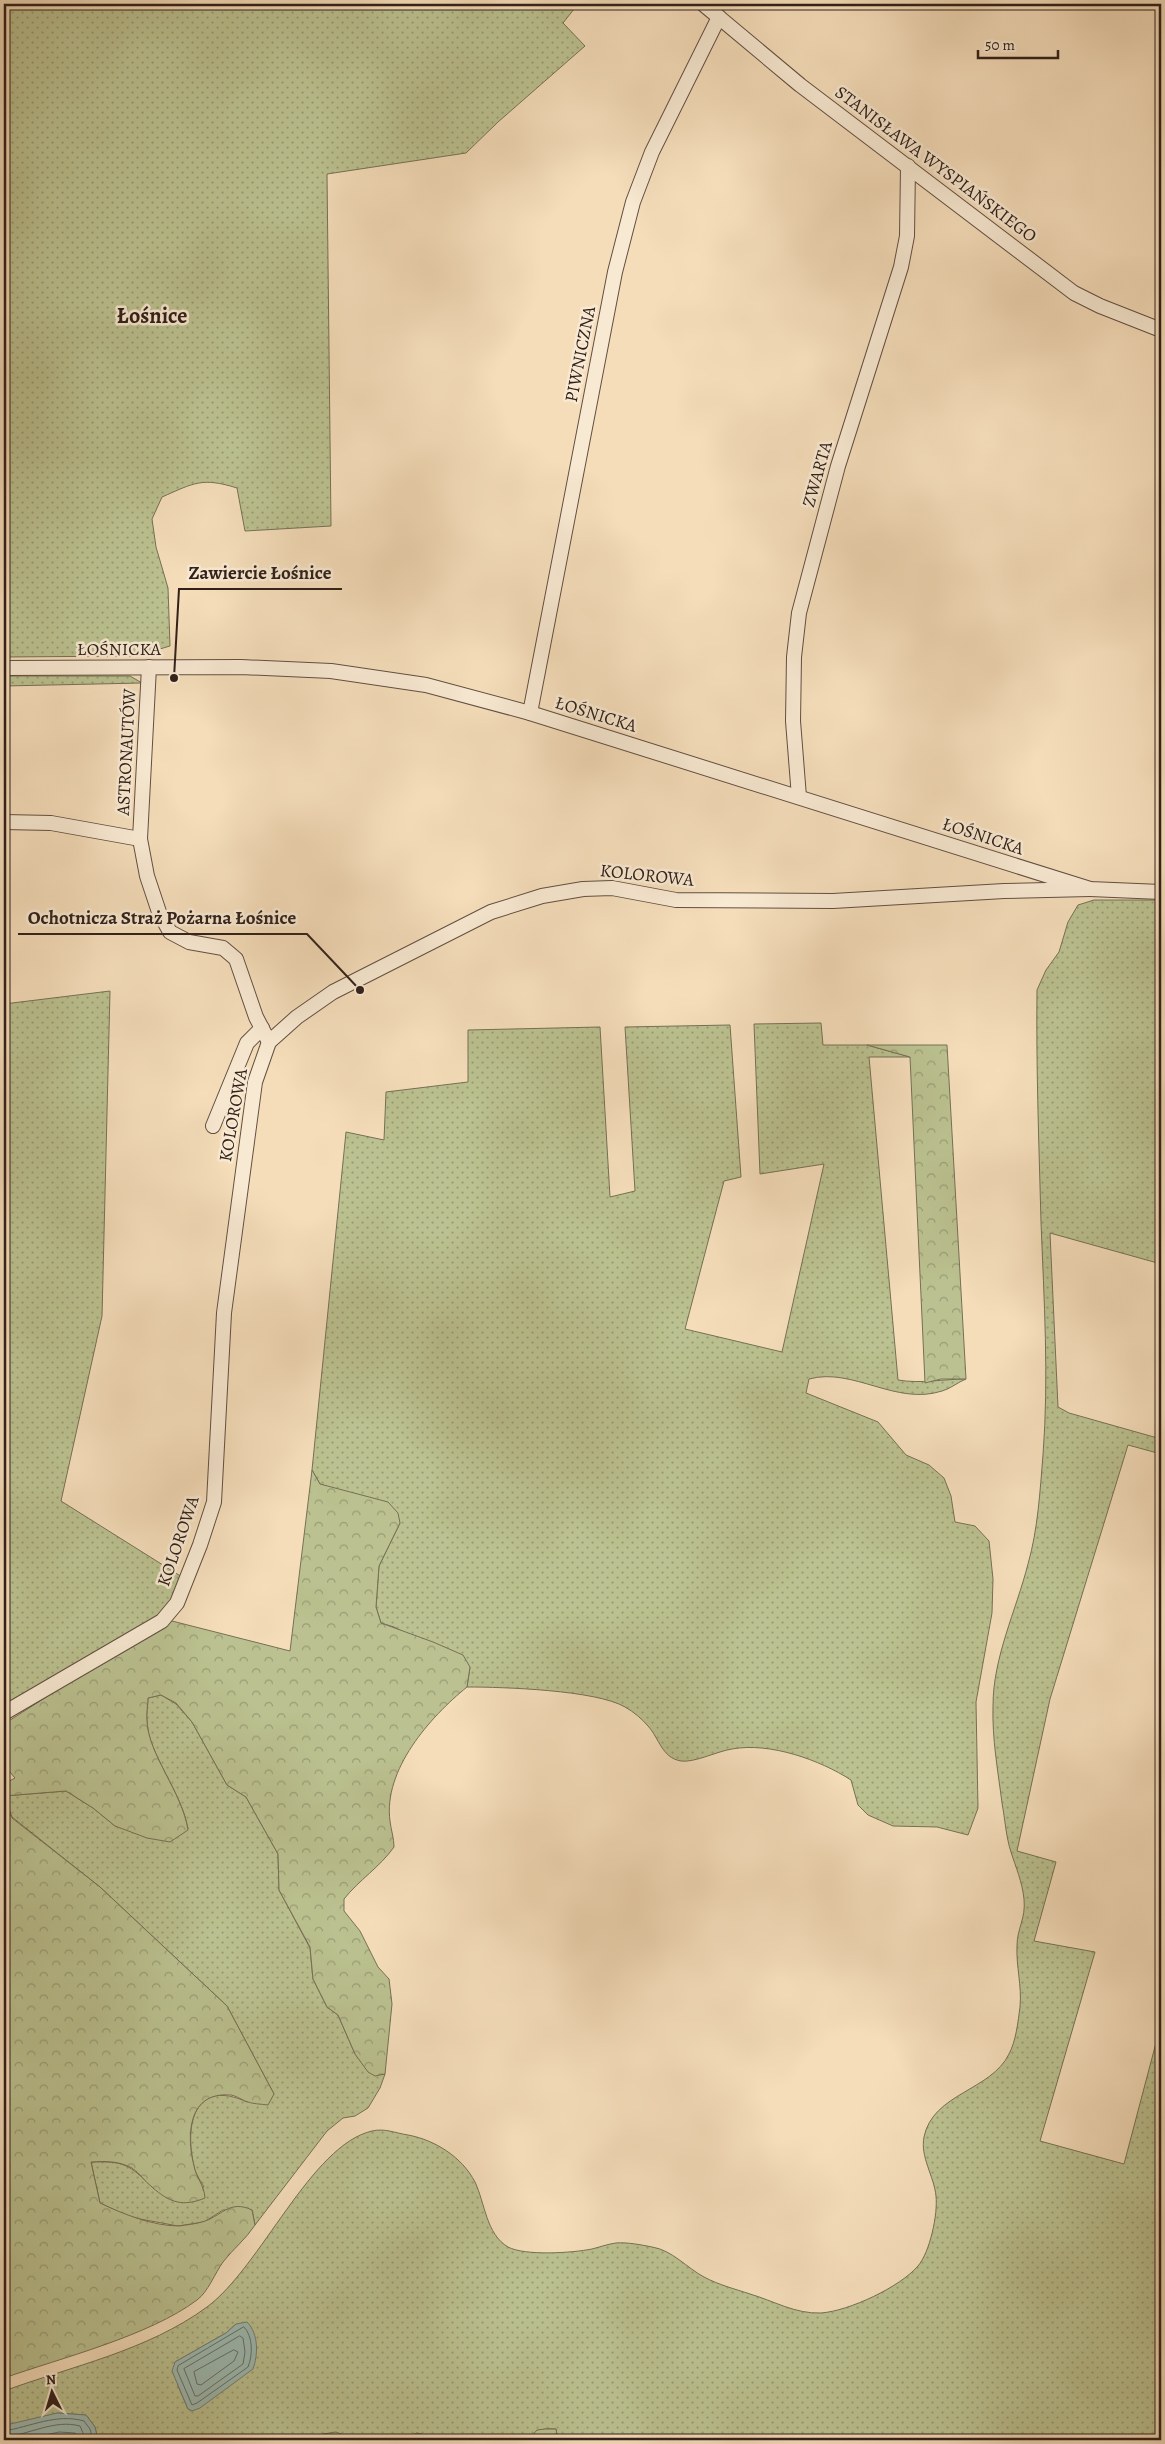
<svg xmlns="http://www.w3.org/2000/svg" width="1165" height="2444" font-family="Alegreya,serif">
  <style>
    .grass { fill: url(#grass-dots); stroke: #767055; fill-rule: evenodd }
    .forest { fill: url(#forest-crowns); stroke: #767055 }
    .water { fill: #9cbbb3; stroke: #717d76 }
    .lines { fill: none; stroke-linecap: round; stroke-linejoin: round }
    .shore { stroke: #666e66; stroke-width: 1 }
    .minor-casing { stroke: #624f42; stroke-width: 16 }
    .minor { stroke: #f8e9d2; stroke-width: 14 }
    .labels { text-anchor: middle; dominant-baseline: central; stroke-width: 5; stroke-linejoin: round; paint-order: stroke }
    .street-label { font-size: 18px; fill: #31201a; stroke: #f8e9d2 }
    .district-label { font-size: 22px; font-weight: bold; fill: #31201a; stroke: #f8e9d2 }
    .leader { fill: none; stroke: #31201a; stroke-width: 2 }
    .callout-dot { fill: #31201a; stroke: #f8e9d2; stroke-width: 2 }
    .callout-label { font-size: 19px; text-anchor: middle; font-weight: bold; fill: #31201a; stroke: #f8e9d2; stroke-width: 5; stroke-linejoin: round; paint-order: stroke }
  </style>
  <defs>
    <pattern id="grass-dots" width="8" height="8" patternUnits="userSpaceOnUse" patternTransform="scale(1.25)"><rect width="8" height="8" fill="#bbc190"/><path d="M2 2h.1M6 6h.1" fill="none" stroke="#999c75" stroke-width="1.8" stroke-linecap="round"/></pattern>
    <pattern id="forest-crowns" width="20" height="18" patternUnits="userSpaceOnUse" patternTransform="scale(1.25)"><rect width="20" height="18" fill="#bbc190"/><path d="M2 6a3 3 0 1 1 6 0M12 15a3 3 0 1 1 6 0" fill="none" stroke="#999c75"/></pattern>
  </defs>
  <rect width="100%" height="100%" fill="#f5ddba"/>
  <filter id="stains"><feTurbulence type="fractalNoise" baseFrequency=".004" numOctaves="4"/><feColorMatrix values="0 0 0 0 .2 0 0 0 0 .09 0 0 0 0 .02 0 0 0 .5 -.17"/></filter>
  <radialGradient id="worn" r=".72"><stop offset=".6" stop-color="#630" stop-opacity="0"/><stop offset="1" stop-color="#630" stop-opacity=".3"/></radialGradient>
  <g class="grass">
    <path d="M4 4H578L563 23 585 46 498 122 466 153 327 174 331 526 245 531 237 488C202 477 194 483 162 497L152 519 156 547 168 588 170 646 136 656 4 657Z"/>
    <path d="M4 676H130L142 683 4 686Z"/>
    <path d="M1094 900H1161V1264L1050 1233 1058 1407 1069 1413 1161 1439V1454L1128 1445 1050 1699 1017 1851 1056 1862 1034 1941 1095 1952 1040 2141 1124 2164 1161 2024V2440H558L556 2429C542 2428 537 2430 528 2440H441L417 2433 402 2440H352L351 2438 323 2434 316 2440H98L95 2427 86 2415 58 2413 4 2427V2391C72 2366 147 2351 207 2307 261 2267 311 2145 372 2131 385 2128 395 2133 408 2135 435 2140 462 2157 475 2182 485 2203 486 2234 508 2247 525 2256 572 2253 592 2249 600 2247 608 2244 616 2243 627 2242 642 2245 652 2247 672 2250 687 2268 704 2277 719 2285 735 2289 750 2294 774 2301 795 2314 821 2313 849 2311 900 2287 918 2266 930 2252 938 2214 936 2196 934 2176 920 2157 924 2137 933 2093 991 2091 1009 2054 1016 2041 1018 2022 1020 2007 1022 1986 1016 1966 1017 1946 1017 1928 1026 1919 1024 1899 1022 1881 1016 1868 1011 1852 1006 1837 1005 1819 1002 1803 998 1771 992 1739 993 1706 993 1657 1016 1611 1028 1564 1038 1529 1040 1491 1043 1455 1049 1377 1044 1300 1041 1222 1039 1145 1036 1067 1037 990L1046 970 1059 952 1068 922 1078 905ZM236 2324 192 2411 188 2409 178 2386 175 2362 226 2333Z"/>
    <path d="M110 991 102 1316 61 1501 182 1577 172 1601 160 1614 4 1706V1004Z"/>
    <path d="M821 1023 823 1045H867L910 1057H869L898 1380C921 1384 943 1379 966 1379 958 1382 950 1389 942 1391 896 1406 853 1367 809 1379L806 1393 878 1422 906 1455 929 1465 944 1478 951 1496 955 1522 975 1526 989 1541 993 1579 992 1613 976 1702 978 1808 968 1835 937 1827 893 1826 868 1815 858 1805 851 1780C820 1760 770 1742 732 1749 718 1751 694 1763 681 1761 662 1758 659 1738 648 1726 642 1719 634 1712 625 1707 596 1690 503 1687 467 1687L470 1667 394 1627 381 1623 376 1607 379 1566 400 1523 350 1494 320 1484 312 1470 346 1132 384 1140 386 1092 468 1082V1030L600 1027 610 1197 635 1191 625 1027 730 1025 741 1177 724 1181 685 1329 782 1352 824 1164 760 1174 754 1024Z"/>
    <path d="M161 1695 176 1704 192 1722 227 1785 246 1797 278 1854 279 1890 310 1948 313 1979 327 2007 338 2015 355 2054 375 2075 385 2074 380 2088 368 2108 355 2116 343 2118 327 2131 255 2225 252 2210H223L204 2222 178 2226 129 2217 100 2203 91 2162C124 2161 129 2164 153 2188L204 2187C200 2180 195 2173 194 2166 184 2124 195 2078 247 2102L274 2094 227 2006 100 1887 12 1817 4 1796 66 1791 93 1808 115 1826 188 1829C182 1792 148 1754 147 1721 146 1714 148 1705 148 1698Z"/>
  </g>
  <g class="forest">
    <path d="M867 1045H947L966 1379H941L925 1383 910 1057Z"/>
    <path d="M312 1470 320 1484 388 1502 398 1513 400 1523 379 1566 376 1607 381 1623 433 1642 463 1655 470 1667 467 1687C430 1717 383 1770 390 1821 391 1830 394 1838 394 1847 380 1867 359 1880 344 1899V1911L360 1931 378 1967 389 1979 392 2004 385 2074 375 2076 368 2072 355 2054 338 2015 327 2007 313 1979 310 1947 279 1890 278 1854 246 1797 227 1785 192 1722 176 1703 161 1695 148 1698C148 1705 146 1714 147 1721 148 1754 182 1792 188 1830L170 1842 147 1838 115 1826 93 1808 66 1791 4 1796V1784L15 1778 4 1765V1724L90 1669 172 1621 290 1651Z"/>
    <path d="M4 1800 12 1818 100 1887 227 2006 274 2094 268 2105C261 2104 252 2104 245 2101 241 2099 236 2096 231 2095 188 2091 186 2135 194 2166 196 2178 204 2184 205 2198 183 2207 170 2203 152 2187 145 2182 140 2173 132 2168 119 2161 106 2161 91 2162L100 2203C123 2214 153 2226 179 2226 186 2225 195 2224 202 2222 221 2217 229 2199 252 2210L255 2225C246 2239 233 2249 223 2262 215 2273 208 2292 197 2300 149 2336 61 2358 4 2378Z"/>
    <path d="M545 2429H556L558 2440H528L537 2430Z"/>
    <path d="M336 2432 351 2438 352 2440H316L323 2434Z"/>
    <path d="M417 2433 441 2440H402Z"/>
  </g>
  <g class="water">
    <path d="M247 2322C259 2334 258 2355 253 2369L200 2408 192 2411 188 2409 172 2371 175 2362 226 2333 236 2324Z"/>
    <path d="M57 2413 86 2415 95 2427 98 2440H4V2427L6 2425Z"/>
  </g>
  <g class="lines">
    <g class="shore">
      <path d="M244 2327C253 2336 253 2355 248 2367L197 2403 192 2405 177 2370 178 2366Z"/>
      <path d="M240 2336 243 2338 245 2352 243 2364 198 2396H195L184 2369Z"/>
      <path d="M234 2350 238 2352 234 2361 201 2385 197 2384 194 2372Z"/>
      <path d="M4 2431C30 2427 56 2413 84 2421L90 2429 93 2440"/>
      <path d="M4 2437C29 2435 54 2419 80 2426L86 2440"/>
      <path d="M24 2440 59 2432 75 2433 79 2440"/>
    </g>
    <g class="minor-casing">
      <g id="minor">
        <path d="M703 4 800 85 1074 293 1100 306 1161 330"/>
        <path d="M149 667 140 839 147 876 159 912 170 932 189 942 223 948 236 959 256 1017 269 1042"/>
        <path d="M4 668 241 667 331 671 426 685 530 713 1090 889 1161 892"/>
        <path d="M530 713 615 272 633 202 652 152 719 17"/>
        <path d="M799 797 793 721 794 657 799 613 838 466 901 267 907 236 908 166"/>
        <path d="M4 822 51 823 140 839"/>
        <path d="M213 1126 247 1043 262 1028"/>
        <path d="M4 1713 162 1621 177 1603 200 1545 214 1502 224 1313 255 1082 269 1042 297 1017 333 992 491 912 542 896 583 889 612 888 676 900 833 901 1004 891 1090 889"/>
      </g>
    </g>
    <use href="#minor" class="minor"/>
  </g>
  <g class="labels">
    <g class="street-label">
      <text transform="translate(936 164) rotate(37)">STANISŁAWA WYSPIAŃSKIEGO</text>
      <text transform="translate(580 354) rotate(-79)">PIWNICZNA</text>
      <text transform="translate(817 474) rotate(-74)">ZWARTA</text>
      <text x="119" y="649">ŁOŚNICKA</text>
      <text transform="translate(596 714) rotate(17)">ŁOŚNICKA</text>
      <text transform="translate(126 752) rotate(-87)">ASTRONAUTÓW</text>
      <text transform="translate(983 836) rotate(18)">ŁOŚNICKA</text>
      <text transform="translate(647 875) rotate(6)">KOLOROWA</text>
      <text transform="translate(233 1115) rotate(-80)">KOLOROWA</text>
      <text transform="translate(178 1541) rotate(-71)">KOLOROWA</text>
    </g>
    <g class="district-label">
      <text x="152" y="316">Łośnice</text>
    </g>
  </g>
  <path class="leader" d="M174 678L179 589H342M360 990L307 934H18"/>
  <g class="callout-dot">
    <circle cx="174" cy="678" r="5"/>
    <circle cx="360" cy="990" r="5"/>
  </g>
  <g class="callout-label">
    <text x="260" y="579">Zawiercie Łośnice</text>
    <text x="162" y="924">Ochotnicza Straż Pożarna Łośnice</text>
  </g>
  <rect width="1165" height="2444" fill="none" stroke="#f5ddba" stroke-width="20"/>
  <rect x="5" y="5" width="1155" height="2434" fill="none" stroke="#31201a" stroke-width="2.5"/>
  <rect x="10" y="10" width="1145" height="2424" fill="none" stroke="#31201a"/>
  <g transform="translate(52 2392) rotate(355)" stroke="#f8e9d2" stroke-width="4" paint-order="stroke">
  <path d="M0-4L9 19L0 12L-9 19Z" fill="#31201a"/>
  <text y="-8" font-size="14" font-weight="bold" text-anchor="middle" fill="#31201a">N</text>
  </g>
  <path d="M978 50v8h80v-8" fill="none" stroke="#31201a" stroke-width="2.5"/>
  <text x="985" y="50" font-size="15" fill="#31201a" stroke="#f8e9d2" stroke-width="4" paint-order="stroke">50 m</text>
  <rect width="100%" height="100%" filter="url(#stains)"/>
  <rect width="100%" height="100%" fill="url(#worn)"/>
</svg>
